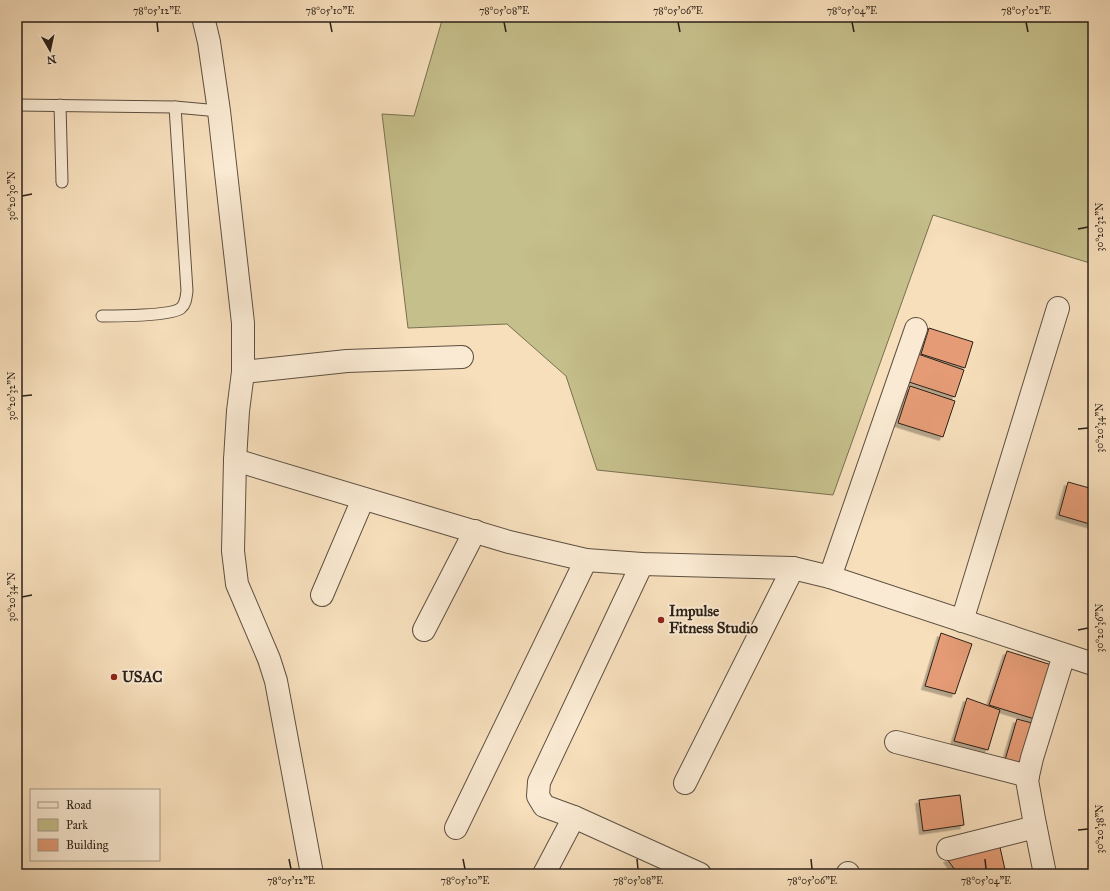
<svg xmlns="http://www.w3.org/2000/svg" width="1110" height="891" font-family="'IM FELL Great Primer',serif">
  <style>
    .green { fill: #c5bf8b; stroke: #787052 }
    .building { fill: #e59c76; stroke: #2b2118; filter: url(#shadow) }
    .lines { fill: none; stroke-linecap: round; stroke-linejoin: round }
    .service-casing { stroke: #5e5041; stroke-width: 13 }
    .minor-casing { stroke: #5e5041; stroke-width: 24 }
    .tertiary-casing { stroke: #5e5041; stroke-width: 24 }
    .service { stroke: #faead3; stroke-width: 11 }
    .minor { stroke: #faead3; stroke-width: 22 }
    .tertiary { stroke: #faead3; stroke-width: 22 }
    .ticks { fill: none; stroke: #2b2118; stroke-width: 1.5 }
    .poi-dot { fill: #8f2418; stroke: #faead3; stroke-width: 1.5 }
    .labels { text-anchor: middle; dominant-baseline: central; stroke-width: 4; stroke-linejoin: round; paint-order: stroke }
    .poi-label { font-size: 15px; font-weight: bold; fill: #2b2118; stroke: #faead3; text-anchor: start }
    .neatline { fill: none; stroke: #2b2118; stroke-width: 1.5 }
    .ticks-label { font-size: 10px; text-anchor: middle; fill: #2b2118 }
  </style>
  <defs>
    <filter id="shadow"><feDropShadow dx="-3.5" dy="3.5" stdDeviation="0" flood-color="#0004"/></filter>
  </defs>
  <rect width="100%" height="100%" fill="#f7dfbc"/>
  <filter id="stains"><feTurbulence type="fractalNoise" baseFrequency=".005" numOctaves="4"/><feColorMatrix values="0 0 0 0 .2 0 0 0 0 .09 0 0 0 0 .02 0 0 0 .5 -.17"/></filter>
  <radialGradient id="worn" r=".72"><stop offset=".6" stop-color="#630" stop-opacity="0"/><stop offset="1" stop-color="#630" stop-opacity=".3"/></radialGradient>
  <path class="green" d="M443 17H1093V264L933 215 833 495 597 470 566 376 507 324 408 328 382 114 414 116Z"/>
  <g class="building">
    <path d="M929 328 973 342 965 368 921 354Z"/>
    <path d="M918 354 964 370 955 397 909 382Z"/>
    <path d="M910 386 955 401 943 437 898 423Z"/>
    <path d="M1068 482 1093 489V525L1059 515Z"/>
    <path d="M941 633 972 644 955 694 925 686Z"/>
    <path d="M1007 651 1058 667 1041 721 989 705Z"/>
    <path d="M967 698 1000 710 988 750 954 741Z"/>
    <path d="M1017 719 1039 725 1028 766 1005 760Z"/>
    <path d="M960 795 964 825 923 831 919 800Z"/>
    <path d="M999 843 1006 874H958L947 859Z"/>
  </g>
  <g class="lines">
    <g class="service-casing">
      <g id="service">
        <path d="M17 105 175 107 219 111"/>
        <path d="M60 105 62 182"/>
        <path d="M102 316C115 316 173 316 181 308 186 304 186 297 187 291L175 107"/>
      </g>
    </g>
    <g class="minor-casing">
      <g id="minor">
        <path d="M243 372 347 361 462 357"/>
        <path d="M235 460 509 542 586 560 642 564 793 568 830 577 1093 664"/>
        <path d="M642 564 539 782 538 796 544 806 574 817 700 874"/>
        <path d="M830 577 916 329"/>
        <path d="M322 595 363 499"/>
        <path d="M962 621 1058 308"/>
        <path d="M424 630 475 531"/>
        <path d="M896 742 1028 776"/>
        <path d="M685 783 793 568"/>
        <path d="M456 828 586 560"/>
        <path d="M948 849 1035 827"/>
        <path d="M544 874 574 817"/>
        <path d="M848 874V873"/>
        <path d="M1045 874 1034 819 1027 780 1032 758 1064 655"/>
      </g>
    </g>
    <g class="tertiary-casing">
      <path id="tertiary" d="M203 17 209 42 219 111 243 323V372L238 411 235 460 233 551 237 584 269 659 276 681 312 874"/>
    </g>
    <use href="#service" class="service"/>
    <use href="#minor" class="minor"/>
    <use href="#tertiary" class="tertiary"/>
  </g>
  <path class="ticks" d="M157 22 158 32M330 22 332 32M504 22 506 32M678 22 680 32M852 22 854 32M1026 22 1028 32M22 196 32 194M1078 229 1088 227M22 396 32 395M1078 429 1088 428M22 597 32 595M1078 630 1088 628M1078 830 1088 829M289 859 291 869M463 859 465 869M637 859 638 869M811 859 812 869M985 859 986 869"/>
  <g class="poi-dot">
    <circle cx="661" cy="620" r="4"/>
    <circle cx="114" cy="677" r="4"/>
  </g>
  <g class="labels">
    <g class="poi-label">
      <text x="669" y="611">Impulse<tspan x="669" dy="17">Fitness Studio</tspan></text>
      <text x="122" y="677">USAC</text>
    </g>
  </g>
  <rect width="1110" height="891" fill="none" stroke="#f7dfbc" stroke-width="44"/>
  <rect x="30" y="789" width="130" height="72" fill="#faead3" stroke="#a79a88"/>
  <rect x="38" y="802" width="20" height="6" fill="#faead3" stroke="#a79a88"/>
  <text x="66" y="809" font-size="12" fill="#2b2118">Road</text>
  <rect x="38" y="819" width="20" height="12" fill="#c5bf8b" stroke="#a79a88"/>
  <text x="66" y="829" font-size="12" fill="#2b2118">Park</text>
  <rect x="38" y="839" width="20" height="12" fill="#e59c76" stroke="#a79a88"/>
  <text x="66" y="849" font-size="12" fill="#2b2118">Building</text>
  <g transform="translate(50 50) rotate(171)" stroke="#faead3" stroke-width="3" paint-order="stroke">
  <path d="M0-3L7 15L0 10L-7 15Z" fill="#2b2118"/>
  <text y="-6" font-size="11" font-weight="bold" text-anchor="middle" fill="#2b2118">N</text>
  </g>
  <rect x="22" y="22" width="1066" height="847" class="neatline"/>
  <g class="ticks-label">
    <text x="157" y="14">78°05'12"E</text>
    <text x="330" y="14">78°05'10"E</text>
    <text x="504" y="14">78°05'08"E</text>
    <text x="678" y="14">78°05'06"E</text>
    <text x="852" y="14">78°05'04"E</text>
    <text x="1026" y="14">78°05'02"E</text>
    <text transform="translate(11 196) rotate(-90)" y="4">30°20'30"N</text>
    <text transform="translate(1099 227) rotate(-90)" y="4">30°20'32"N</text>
    <text transform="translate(11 396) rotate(-90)" y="4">30°20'32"N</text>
    <text transform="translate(1099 428) rotate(-90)" y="4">30°20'34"N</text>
    <text transform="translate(11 597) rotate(-90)" y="4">30°20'34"N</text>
    <text transform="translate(1099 628) rotate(-90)" y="4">30°20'36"N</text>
    <text transform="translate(1099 829) rotate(-90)" y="4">30°20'38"N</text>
    <text x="291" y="884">78°05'12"E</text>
    <text x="465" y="884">78°05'10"E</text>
    <text x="638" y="884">78°05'08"E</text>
    <text x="812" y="884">78°05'06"E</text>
    <text x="986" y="884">78°05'04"E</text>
  </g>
  <rect width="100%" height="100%" filter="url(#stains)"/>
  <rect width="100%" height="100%" fill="url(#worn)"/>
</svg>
